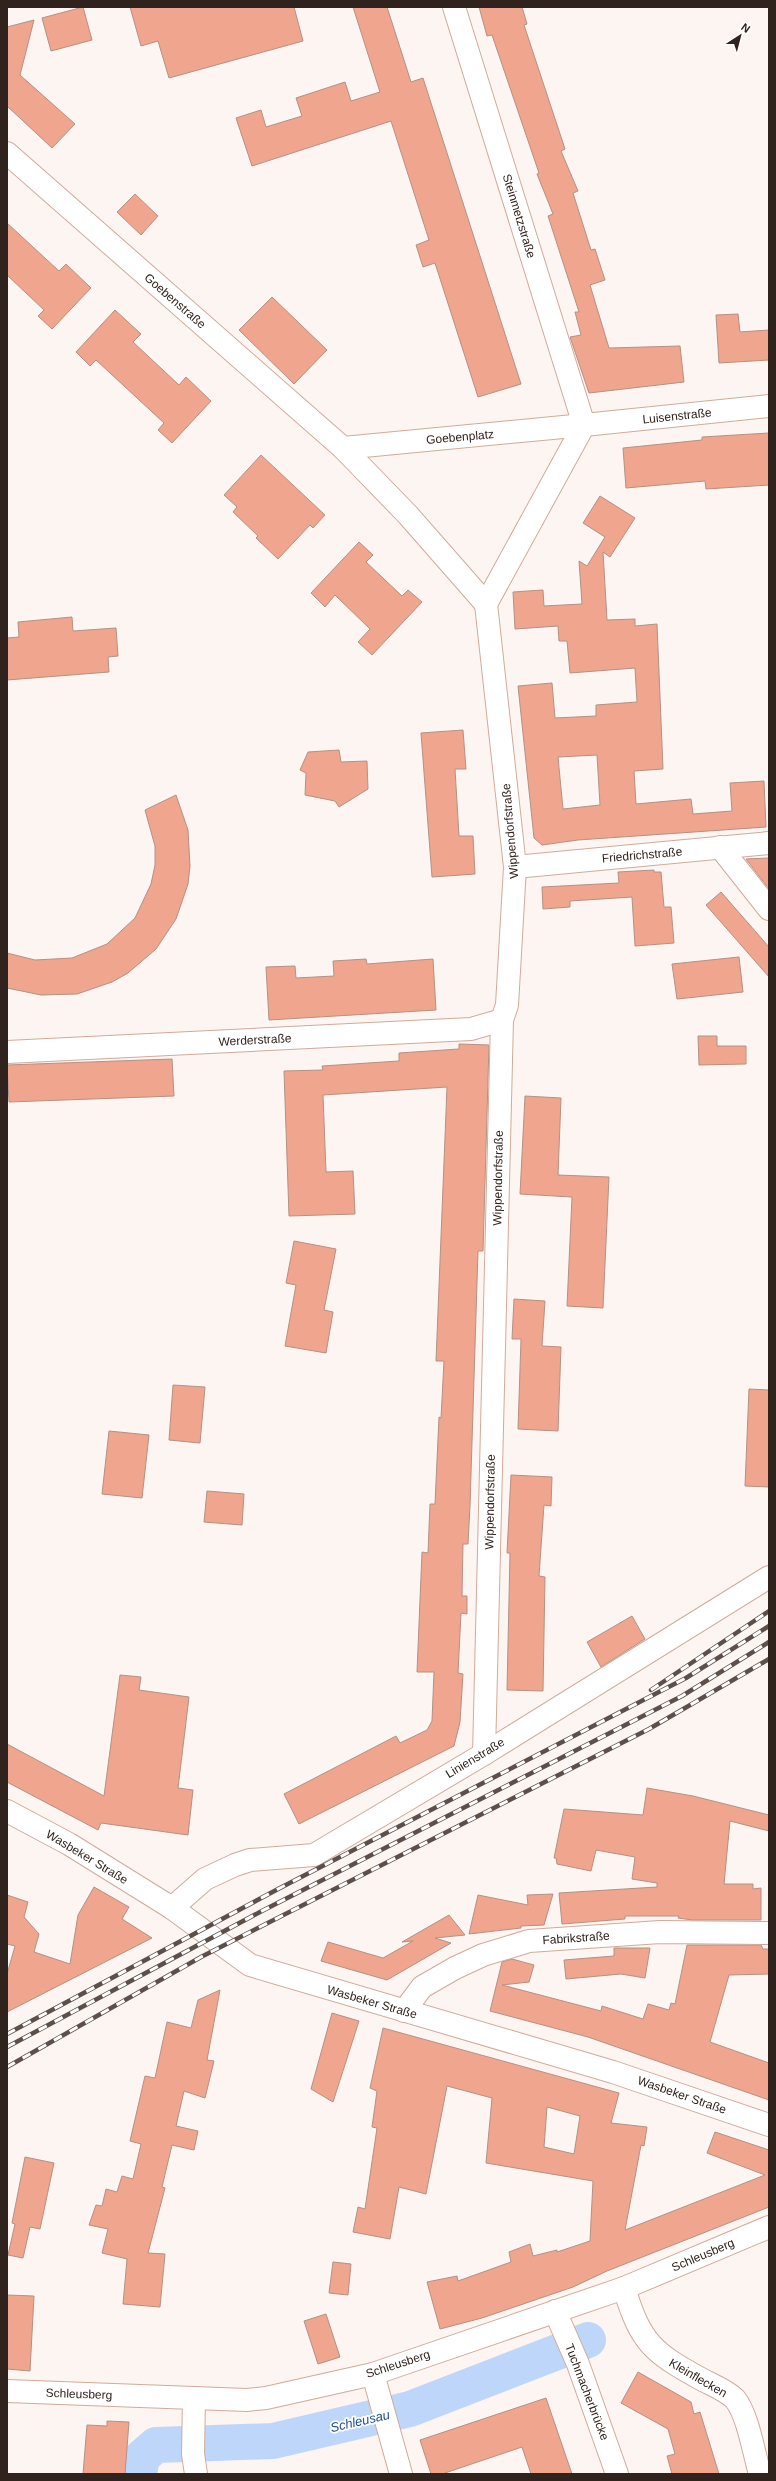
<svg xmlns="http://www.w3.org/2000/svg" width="776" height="2481" font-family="Helvetica,sans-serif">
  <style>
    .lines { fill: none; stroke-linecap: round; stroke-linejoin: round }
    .river { stroke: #bfd6fb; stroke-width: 36 }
    .building { fill: #efa58e; stroke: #b69084; fill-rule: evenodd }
    .minor-casing { stroke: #d0ab9a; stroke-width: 24 }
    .minor { stroke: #fff; stroke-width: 22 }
    .rail-casing { stroke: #5d504b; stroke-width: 4.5 }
    .rail { stroke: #fff; stroke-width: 3; stroke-dasharray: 9; stroke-linecap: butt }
    .labels { text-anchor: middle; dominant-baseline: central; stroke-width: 3.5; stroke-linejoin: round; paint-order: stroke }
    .street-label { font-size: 12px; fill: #30221c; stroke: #fff }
    .water-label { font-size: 13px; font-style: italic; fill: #244f94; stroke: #fff }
  </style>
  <rect width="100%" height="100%" fill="#fdf5f2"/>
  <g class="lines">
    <path class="river" d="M139 2474 142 2457 156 2445 273 2441 410 2409 588 2340"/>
  </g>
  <g class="building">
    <path d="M83 7 92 40 51 51 42 18Z"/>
    <path d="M130 7H294L303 41 169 78 158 41 141 46Z"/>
    <path d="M353 7H387L411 82 423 78 521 384 478 397 435 263 423 267 416 245 429 240 391 121 252 166 236 118 261 110 266 127 302 116 296 98 345 82 351 101 380 92Z"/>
    <path d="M479 7H522L527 24 524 25 565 149 561 151 578 191 573 193 591 250 595 249 605 280 590 285 609 348 680 346 684 382 589 393 570 337 581 335 575 312H579L548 216 553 214 537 174 539 173 492 35 487 36Z"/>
    <path d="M34 20 20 75 75 124 52 148 7 106V27Z"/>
    <path d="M135 194 158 216 141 235 117 212Z"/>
    <path d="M7 223 59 271 66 264 91 288 52 329 38 316 44 310 7 275Z"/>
    <path d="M272 297 327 350 294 384 239 330Z"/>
    <path d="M115 310 141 334 133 342 179 385 186 377 211 401 172 443 158 430 164 423 96 360 90 366 76 352Z"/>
    <path d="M738 314 740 332 769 330V360L719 363 716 315Z"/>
    <path d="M769 433V485L706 489 705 481 626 488 623 448 702 440V437Z"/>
    <path d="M261 455 325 515 313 528 310 525 278 559 256 538 258 536 233 512 237 507 224 495Z"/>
    <path d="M600 496 635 518 610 557 603 552 607 620 635 619V626L657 624 663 769 634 771 636 804 691 799 693 814 732 811 730 783 764 781 766 827 578 840 542 845 534 838 518 686 552 683 555 718 596 716V705L637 702 635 668 570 673 567 641H559L558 626 515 629 513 592 543 590 544 606 582 604 579 561 587 566 605 537 583 523ZM597 755 600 805 563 809 558 757Z"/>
    <path d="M359 542 373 555 366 562 402 596 408 590 422 602 372 655 358 642 370 629 335 595 325 607 311 593Z"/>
    <path d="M72 617 73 631 116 628 118 656 108 657 109 672 7 680V638L19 637 18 622Z"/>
    <path d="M463 730 466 769H455L459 836H473L475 874 432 877 421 733Z"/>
    <path d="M339 750 341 762 367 761 368 789 339 807 335 801 305 795 306 773 300 770 308 752Z"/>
    <path d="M176 795 188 830 190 866 188 884 176 919 156 949 128 973 112 982 77 994 41 995 7 988V953L35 960 72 958 107 944 135 918 151 884 155 865V846L145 810Z"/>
    <path d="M769 858V889L746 859Z"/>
    <path d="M654 870V872H661L664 907H671L674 943 635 946 632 897 570 901V907L543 909 542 887 619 883 618 872Z"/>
    <path d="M721 892 769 947V977L706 905Z"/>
    <path d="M739 957 743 992 677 999 672 964Z"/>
    <path d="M366 959 367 964 433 959 436 1010 269 1020 266 967 295 966 296 978 334 976 333 961Z"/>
    <path d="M698 1036H717V1046H746V1064L699 1065Z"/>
    <path d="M459 1044 489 1045 483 1251H478L470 1506 468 1544H463L462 1596H467V1614L461 1613 458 1673 463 1674 460 1722 454 1746 299 1824 284 1794 396 1736 400 1743 427 1730 432 1721 434 1672H417L422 1552 428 1553 430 1504H435L439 1417 441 1418 444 1361H436L447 1087 323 1095 326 1172 353 1171 355 1214 289 1216 284 1071 323 1070 322 1066 399 1061V1053L459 1049Z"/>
    <path d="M172 1059 174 1096 9 1102 7 1065Z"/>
    <path d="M525 1096 561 1098 558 1175 609 1177 603 1308 567 1306 572 1197 520 1194Z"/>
    <path d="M294 1241 336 1249 324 1310 333 1312 326 1353 285 1346 296 1285 286 1283Z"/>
    <path d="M514 1299 545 1301 542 1346 561 1347 558 1431 518 1429 521 1339H512Z"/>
    <path d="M173 1385 205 1387 200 1443 169 1440Z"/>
    <path d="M749 1389 769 1390V1487L745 1486Z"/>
    <path d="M109 1431 149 1435 142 1498 102 1494Z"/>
    <path d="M511 1475 552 1477 551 1506 544 1505 539 1576 545 1577 543 1691 507 1690 510 1553H507Z"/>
    <path d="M207 1491 244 1494 242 1525 204 1522Z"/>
    <path d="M632 1616 645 1639 601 1667 587 1642Z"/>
    <path d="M120 1675 141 1677 139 1690 189 1697 178 1788 193 1790 188 1835 101 1823 98 1830 7 1782V1744L104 1796Z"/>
    <path d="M647 1788 693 1796 769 1815V1831L730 1821 724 1884H753V1889L761 1888V1920H692L678 1918 679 1916H625V1919L562 1924 559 1893 657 1887V1883L632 1879 635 1857 596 1850 591 1871 557 1864 556 1858H554L564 1809 643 1815Z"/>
    <path d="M94 1887 129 1907 122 1919 152 1938 7 2012V1974L15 1946 7 1944V1895L28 1902 24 1917 39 1934 34 1952 70 1964 78 1915Z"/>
    <path d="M553 1894 544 1925 521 1926V1928L469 1934 478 1895 528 1905 527 1895Z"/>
    <path d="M449 1915 465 1935 435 1938 451 1943 387 1980 321 1961 328 1942 383 1958 413 1941 402 1942Z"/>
    <path d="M687 1945H761L763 1949H769V1974L729 1975 710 2042 769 2063V2100L588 2037 490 2011 502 1962 512 1959 534 1965 529 1982 502 1985 601 2011 602 2006 643 2019 648 2004 669 2010 671 2003 675 2004Z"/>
    <path d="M614 1948H650L645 1978 621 1974 566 1979 564 1960 614 1956Z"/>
    <path d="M220 1990 207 2060 214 2061 205 2098 184 2091 176 2126 198 2131 194 2150 172 2145 162 2187 165 2188 148 2253 165 2254 160 2307 123 2304 127 2259 102 2253 108 2229 89 2225 96 2205 102 2206 106 2189 117 2192 122 2176 133 2179 141 2144 130 2141 145 2076 155 2078 167 2022 191 2028 198 2000Z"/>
    <path d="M332 2013 359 2021 333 2102 311 2089Z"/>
    <path d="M383 2028 619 2093 611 2123 647 2127 644 2146 641 2145 625 2230 765 2175 707 2153 715 2132 769 2150V2207L607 2271 573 2287 482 2318 440 2329 427 2282 457 2276 458 2281 511 2262 509 2252 530 2244 533 2256 557 2250V2252L590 2241 593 2181 486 2163 492 2098 447 2086 426 2194 399 2187 390 2239 353 2232 358 2207 365 2209 377 2128 372 2127 377 2091 370 2088ZM547 2107 580 2116 574 2154 544 2147Z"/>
    <path d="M25 2157 54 2163 40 2229 30 2227 23 2258 8 2255 15 2224 12 2223Z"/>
    <path d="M333 2262 351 2264 348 2295 329 2293Z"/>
    <path d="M7 2295 34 2296 30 2371 7 2369Z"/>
    <path d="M326 2314 340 2357 318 2364 304 2321Z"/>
    <path d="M638 2372 691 2402 694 2414 700 2412 719 2474H672L667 2456 675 2454 668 2429 621 2403Z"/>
    <path d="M546 2398 572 2474H531L522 2447 442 2474H431L420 2440Z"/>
    <path d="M107 2421 129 2422 125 2474H83L87 2425 107 2426Z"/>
  </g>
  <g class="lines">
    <g class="minor-casing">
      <g id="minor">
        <path d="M454 7 584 425 769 406"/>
        <path d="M7 153 343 448"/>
        <path d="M584 425 486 604 408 515 343 448Z"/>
        <path d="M720 847 769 909"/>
        <path d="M515 867 769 843"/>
        <path d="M7 1052 471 1029 502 1020"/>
        <path d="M484 1754 502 1020 507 1005 515 867 486 604"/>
        <path d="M7 1811 69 1844 172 1908 250 1965 613 2072 769 2125"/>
        <path d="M172 1908 205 1879 235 1865 250 1860 314 1855 484 1754 769 1577"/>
        <path d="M404 2011 422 1987 455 1968 483 1955 529 1941 660 1932 769 1933"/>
        <path d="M624 2288C641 2343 652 2352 701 2379 712 2385 726 2390 735 2399 748 2415 754 2454 760 2474"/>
        <path d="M555 2311 578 2364 617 2474"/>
        <path d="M373 2374 401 2474"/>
        <path d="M7 2391 247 2400 266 2398 373 2374 624 2288 769 2227"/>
        <path d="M194 2398 193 2454 196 2474"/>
      </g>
    </g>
    <use href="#minor" class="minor"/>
    <g class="rail-casing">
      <g id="rail">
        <path d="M651 1690 769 1611"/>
        <path d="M7 2034 280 1888 686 1678 769 1626"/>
        <path d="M7 2047 260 1912 682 1696 769 1642"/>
        <path d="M7 2067 201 1957 649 1729 769 1659"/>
      </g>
    </g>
    <use href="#rail" class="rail"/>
  </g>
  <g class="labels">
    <g class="street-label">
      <text transform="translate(519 216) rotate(73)">Steinmetzstraße</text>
      <text transform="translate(175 301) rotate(41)">Goebenstraße</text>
      <text transform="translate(677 416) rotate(-6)">Luisenstraße</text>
      <text transform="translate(460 437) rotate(-5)">Goebenplatz</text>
      <text transform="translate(510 831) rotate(-95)">Wippendorfstraße</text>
      <text transform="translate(642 855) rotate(-5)">Friedrichstraße</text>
      <text transform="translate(255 1040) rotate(-3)">Werderstraße</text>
      <text transform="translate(498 1178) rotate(-89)">Wippendorfstraße</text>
      <text transform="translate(490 1502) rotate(-89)">Wippendorfstraße</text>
      <text transform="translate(475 1758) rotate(-31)">Linienstraße</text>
      <text transform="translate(87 1857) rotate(31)">Wasbeker Straße</text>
      <text transform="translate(576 1938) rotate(-4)">Fabrikstraße</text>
      <text transform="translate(372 2002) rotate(16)">Wasbeker Straße</text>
      <text transform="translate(682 2095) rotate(19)">Wasbeker Straße</text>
      <text transform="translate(703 2255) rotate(-23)">Schleusberg</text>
      <text transform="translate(398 2364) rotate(-18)">Schleusberg</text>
      <text transform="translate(698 2378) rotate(30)">Kleinflecken</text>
      <text transform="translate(587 2392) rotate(69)">Tuchmacherbrücke</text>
      <text transform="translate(79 2394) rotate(2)">Schleusberg</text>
    </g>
    <g class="water-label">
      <text transform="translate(360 2421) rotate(-13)">Schleusau</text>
    </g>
  </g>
  <rect width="776" height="2481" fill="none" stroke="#30221c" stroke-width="16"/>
  <g transform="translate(740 36) rotate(36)" stroke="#ffffff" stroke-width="3" paint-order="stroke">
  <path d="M0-3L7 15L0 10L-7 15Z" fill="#30221c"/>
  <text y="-6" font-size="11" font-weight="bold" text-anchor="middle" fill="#30221c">N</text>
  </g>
</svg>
